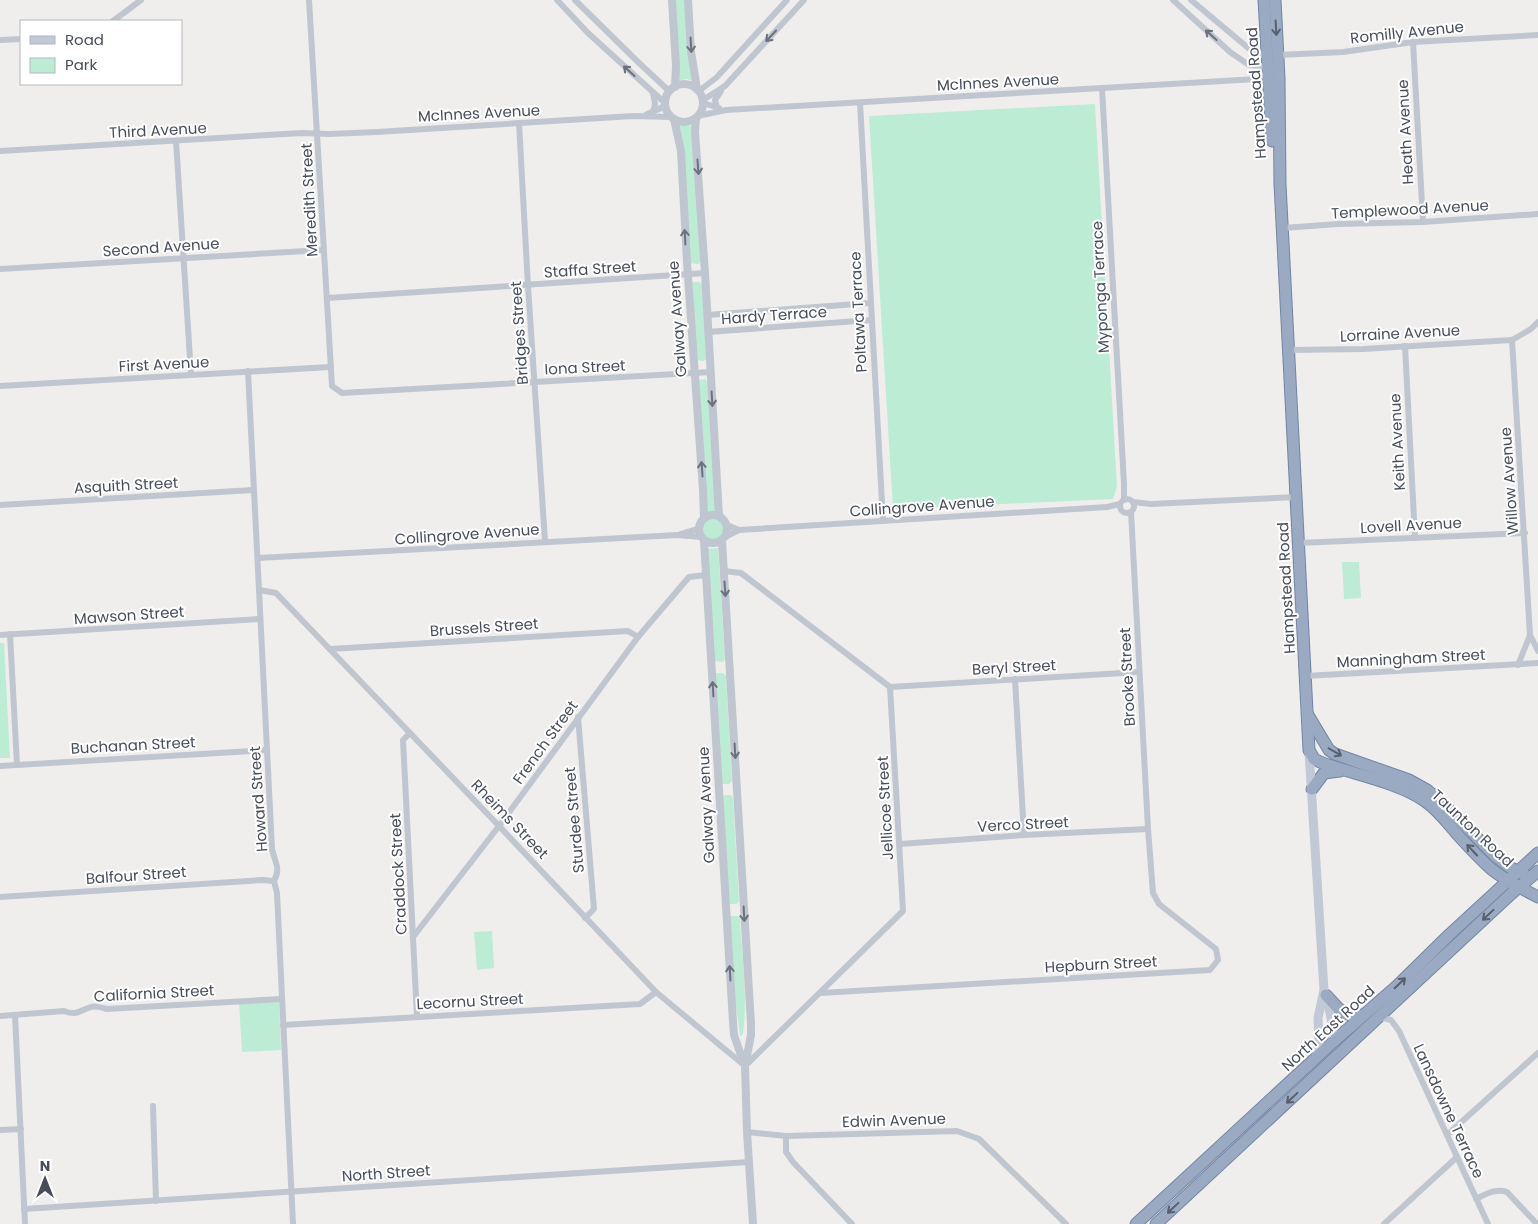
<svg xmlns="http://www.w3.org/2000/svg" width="1538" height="1224" font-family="Poppins,sans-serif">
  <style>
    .green { fill: #bdecd5 }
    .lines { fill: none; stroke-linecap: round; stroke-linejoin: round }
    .trunk-casing { stroke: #7385a6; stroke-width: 13 }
    .minor { stroke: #bfc6cf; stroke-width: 6 }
    .tertiary { stroke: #bfc6cf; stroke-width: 8 }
    .secondary { stroke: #c1c8d6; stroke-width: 9 }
    .trunk { stroke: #9aaac2; stroke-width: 11 }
    .oneway { stroke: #58606f }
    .oneway2 { stroke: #6b727d }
    .labels { text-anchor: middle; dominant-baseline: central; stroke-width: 4; stroke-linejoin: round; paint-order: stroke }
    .street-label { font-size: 15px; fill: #474e5a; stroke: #fff }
  </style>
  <rect width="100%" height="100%" fill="#f0eeed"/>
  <g class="green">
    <path d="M675 0H685L693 81 686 79 677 81Z"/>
    <path d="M1095 104 1117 487 1113 499 893 509 869 116Z"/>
    <path d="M678 125 692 126 701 262 698 264 690 263Z"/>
    <path d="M693 282H699L702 284 707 358 704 361 697 360 691 284Z"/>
    <path d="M705 379 708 382 716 511 706 512 699 380Z"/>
    <circle cx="713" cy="529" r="11"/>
    <path d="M718 548 725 659 723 662 714 661 707 549Z"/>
    <path d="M1342 562H1359L1361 598 1344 599Z"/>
    <path d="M0 643H4L10 758H0Z"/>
    <path d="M717 673H723L726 676 732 781 729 784H722L715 675Z"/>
    <path d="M725 795H731L733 799 739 901 737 904H729L723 796Z"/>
    <path d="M730 916H738L740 918C742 956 748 996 743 1034L741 1036 740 1035 733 985Z"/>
    <path d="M492 931 494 968 477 970 474 932Z"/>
    <path d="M279 1000 281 1050 242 1052 239 1002Z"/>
  </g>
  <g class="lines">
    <g class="trunk-casing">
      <g id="trunk">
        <path d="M1264 0 1272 141"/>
        <path d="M1275 0 1279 78 1280 184 1309 750 1314 759 1320 762C1352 774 1397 782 1425 801 1438 810 1447 822 1457 834 1467 845 1478 857 1489 867 1504 880 1521 888 1538 897"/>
        <path d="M1308 715 1329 750 1335 754 1409 780 1427 790 1444 804 1496 857 1511 868 1524 874"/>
        <path d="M1312 789 1324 773 1340 771"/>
        <path d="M1326 995C1340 1009 1341 1017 1363 1015"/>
        <path d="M1136 1224 1333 1042 1397 986 1449 935 1538 853"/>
        <path d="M1156 1224 1511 894 1538 871"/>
      </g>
    </g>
    <g class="minor">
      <path d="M309 0 332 386 342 393 711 372"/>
      <path d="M557 0 588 33 665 103"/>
      <path d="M575 0 637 61 669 91"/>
      <path d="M1173 0 1230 52 1249 65 1268 67"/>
      <path d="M1191 0 1253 52 1267 56"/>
      <path d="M113 21 141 0"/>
      <path d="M0 40 21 39"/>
      <path d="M1413 42 1423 222"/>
      <path d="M1278 55 1343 52 1413 42 1538 35"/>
      <path d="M1102 88 1124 484V500"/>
      <path d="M699 91 717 77 787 0"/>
      <path d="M653 93 655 104 653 112"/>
      <path d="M703 100 725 86 804 0"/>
      <path d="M703 103 719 108"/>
      <path d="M860 103 883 521"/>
      <path d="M717 108 715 100 721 91"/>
      <path d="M647 114 659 109 665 105"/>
      <path d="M698 116 726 110 1257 79 1268 72"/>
      <path d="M519 123 528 286 545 541"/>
      <path d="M176 141 191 374"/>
      <path d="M0 151 302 133 329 134 377 132 633 116 671 117"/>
      <path d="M1283 228 1338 224 1423 222 1538 214"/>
      <path d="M0 269 323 250"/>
      <path d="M327 298 705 273"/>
      <path d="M707 315 870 303"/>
      <path d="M1538 322 1531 329 1512 340 1530 635 1538 651"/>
      <path d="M708 332 871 320"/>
      <path d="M1405 346 1415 538"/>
      <path d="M1289 350 1363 349 1512 340"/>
      <path d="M248 371 272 849C275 863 281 868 274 881L277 893 293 1224"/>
      <path d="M0 386 330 367"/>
      <circle cx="1127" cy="506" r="7"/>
      <path d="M1133 502 1151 504 1297 497"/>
      <path d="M0 505 253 490"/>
      <path d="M727 525 739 530"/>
      <path d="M681 534 698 529"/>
      <path d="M725 537 739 530 1107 507 1120 504"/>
      <path d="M1299 543 1525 533"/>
      <path d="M258 558 677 535 701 537"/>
      <path d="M259 590 276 593 499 826 656 992 745 1066 903 911 890 687 741 573 724 571"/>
      <path d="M10 634 17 765"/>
      <path d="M0 635 260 619"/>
      <path d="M330 649 628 631 638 637"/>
      <path d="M1518 665 1530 635"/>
      <path d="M1305 676 1538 663"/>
      <path d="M1015 679 1024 835"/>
      <path d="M890 687 1139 672"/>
      <path d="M578 717 594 909 585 918"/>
      <path d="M410 733 403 740 417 1017"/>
      <path d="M0 766 267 750"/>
      <path d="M900 844 1024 835 1148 829"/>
      <path d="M0 897 262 880 274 881"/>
      <path d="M413 937 499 826 638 637 689 577 706 575"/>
      <path d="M821 993 1210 970 1218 960 1216 949 1159 904 1153 893 1148 829 1131 512"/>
      <path d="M15 1015 25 1224"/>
      <path d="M0 1016 64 1011C78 1016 78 1011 91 1007 96 1005 102 1008 107 1009L281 999"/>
      <path d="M1380 1017 1391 1020 1399 1031 1488 1224"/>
      <path d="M283 1025 640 1004 656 992"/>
      <path d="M153 1106 156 1201"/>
      <path d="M0 1130 21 1129"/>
      <path d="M747 1132 786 1136 957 1131 979 1139 1066 1224"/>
      <path d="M1447 1135 1538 1053"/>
      <path d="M786 1136V1152L793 1162 852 1224"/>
      <path d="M1476 1199C1486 1194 1496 1188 1507 1192L1537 1224"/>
      <path d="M24 1209 749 1162"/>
      <path d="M1384 1224 1457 1157"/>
    </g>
    <g class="tertiary">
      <path d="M672 0 676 66 675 87"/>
      <path d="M688 0 691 51 697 89"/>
      <circle cx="684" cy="103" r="19"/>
      <path d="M696 118 695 132 705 273 719 516"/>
      <path d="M674 119 681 151 687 262 703 490 704 518"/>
      <circle cx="713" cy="529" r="14"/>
      <path d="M704 541 733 1022 734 1035 744 1064"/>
      <path d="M722 541 751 1024V1035L745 1066 747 1132 753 1224"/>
    </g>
    <g class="secondary">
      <path d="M1309 752 1324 990 1318 1018 1319 1042 1316 1058"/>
      <path d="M1326 995 1333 1027V1042"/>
    </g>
    <use href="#trunk" class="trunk"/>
  </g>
  <defs><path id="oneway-shaft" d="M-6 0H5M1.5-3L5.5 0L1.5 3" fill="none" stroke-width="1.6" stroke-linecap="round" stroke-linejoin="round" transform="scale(1.25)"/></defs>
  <g class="oneway">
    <use href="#oneway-shaft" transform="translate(1276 28) rotate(87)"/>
    <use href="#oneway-shaft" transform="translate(1335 752) rotate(30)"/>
    <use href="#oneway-shaft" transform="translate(1472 850) rotate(-133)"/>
    <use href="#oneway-shaft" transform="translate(1488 915) rotate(137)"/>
    <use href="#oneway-shaft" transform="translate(1400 983) rotate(-44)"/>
    <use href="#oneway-shaft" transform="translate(1292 1098) rotate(137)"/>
    <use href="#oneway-shaft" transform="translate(1173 1208) rotate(137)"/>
  </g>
  <g class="oneway2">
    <use href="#oneway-shaft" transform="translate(1211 35) rotate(-138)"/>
    <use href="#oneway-shaft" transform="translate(771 36) rotate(133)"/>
    <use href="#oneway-shaft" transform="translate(691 45) rotate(87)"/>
    <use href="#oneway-shaft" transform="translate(629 71) rotate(-138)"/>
    <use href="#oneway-shaft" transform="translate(698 167) rotate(86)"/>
    <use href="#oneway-shaft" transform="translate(685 237) rotate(-93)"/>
    <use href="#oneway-shaft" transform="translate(712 399) rotate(87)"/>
    <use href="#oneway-shaft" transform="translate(702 469) rotate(-94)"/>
    <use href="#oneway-shaft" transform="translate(725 589) rotate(86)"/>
    <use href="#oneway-shaft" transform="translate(713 689) rotate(-93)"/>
    <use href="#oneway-shaft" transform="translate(735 751) rotate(87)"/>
    <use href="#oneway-shaft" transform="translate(744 914) rotate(87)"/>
    <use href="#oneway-shaft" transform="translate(730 973) rotate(-93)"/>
  </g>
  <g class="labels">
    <g class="street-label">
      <text transform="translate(1407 32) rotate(-6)">Romilly Avenue</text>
      <text transform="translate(998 82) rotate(-3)">McInnes Avenue</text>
      <text transform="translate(1256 93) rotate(-94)">Hampstead Road</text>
      <text transform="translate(479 113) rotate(-3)">McInnes Avenue</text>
      <text transform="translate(158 130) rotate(-3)">Third Avenue</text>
      <text transform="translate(1405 132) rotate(-93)">Heath Avenue</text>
      <text transform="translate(309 200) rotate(-93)">Meredith Street</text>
      <text transform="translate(1410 209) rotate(-3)">Templewood Avenue</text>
      <text transform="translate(161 247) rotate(-4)">Second Avenue</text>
      <text transform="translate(590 269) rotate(-4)">Staffa Street</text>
      <text transform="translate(1100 287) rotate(-93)">Myponga Terrace</text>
      <text transform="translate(858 312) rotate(-93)">Poltawa Terrace</text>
      <text transform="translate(774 315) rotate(-4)">Hardy Terrace</text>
      <text transform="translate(677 319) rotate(-94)">Galway Avenue</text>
      <text transform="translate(519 333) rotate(-94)">Bridges Street</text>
      <text transform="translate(1400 333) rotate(-3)">Lorraine Avenue</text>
      <text transform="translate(164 364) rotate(-3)">First Avenue</text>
      <text transform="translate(585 367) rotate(-3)">Iona Street</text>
      <text transform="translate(1397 442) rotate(-93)">Keith Avenue</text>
      <text transform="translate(1509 481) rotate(-94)">Willow Avenue</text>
      <text transform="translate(126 485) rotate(-3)">Asquith Street</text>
      <text transform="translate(922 506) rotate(-4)">Collingrove Avenue</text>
      <text transform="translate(1411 525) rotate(-3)">Lovell Avenue</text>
      <text transform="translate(467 534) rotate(-4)">Collingrove Avenue</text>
      <text transform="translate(1286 588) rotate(-93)">Hampstead Road</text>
      <text transform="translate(129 615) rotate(-4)">Mawson Street</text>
      <text transform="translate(484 627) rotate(-4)">Brussels Street</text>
      <text transform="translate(1411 658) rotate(-3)">Manningham Street</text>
      <text transform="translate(1014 667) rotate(-3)">Beryl Street</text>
      <text transform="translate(1127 677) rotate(-93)">Brooke Street</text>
      <text transform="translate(545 742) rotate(-54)">French Street</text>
      <text transform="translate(133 745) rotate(-3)">Buchanan Street</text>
      <text transform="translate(258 799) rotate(-94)">Howard Street</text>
      <text transform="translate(706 805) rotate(-93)">Galway Avenue</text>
      <text transform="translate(885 808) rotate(-93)">Jellicoe Street</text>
      <text transform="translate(510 819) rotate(46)">Rheims Street</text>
      <text transform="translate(574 820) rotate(-95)">Sturdee Street</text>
      <text transform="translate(1023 824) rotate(-3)">Verco Street</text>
      <text transform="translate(1473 828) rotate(43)">Taunton Road</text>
      <text transform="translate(398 874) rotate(-93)">Craddock Street</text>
      <text transform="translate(136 875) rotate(-4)">Balfour Street</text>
      <text transform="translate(1101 964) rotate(-3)">Hepburn Street</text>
      <text transform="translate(154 993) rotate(-3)">California Street</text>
      <text transform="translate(470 1001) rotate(-3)">Lecornu Street</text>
      <text transform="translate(1328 1028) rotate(-42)">North East Road</text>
      <text transform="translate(1449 1111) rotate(65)">Lansdowne Terrace</text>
      <text transform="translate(894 1120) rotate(-2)">Edwin Avenue</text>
      <text transform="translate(386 1173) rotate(-4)">North Street</text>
    </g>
  </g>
  <rect x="20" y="20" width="162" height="65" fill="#ffffff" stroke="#b5b8bd"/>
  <rect x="30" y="36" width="25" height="8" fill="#c1c8d6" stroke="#b5b8bd"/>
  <text x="65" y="45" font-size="15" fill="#474e5a">Road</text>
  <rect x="30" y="58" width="25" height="15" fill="#bdecd5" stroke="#b5b8bd"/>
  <text x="65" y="70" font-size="15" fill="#474e5a">Park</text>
  <g transform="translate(45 1179)" stroke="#ffffff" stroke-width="4" paint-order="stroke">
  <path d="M0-4L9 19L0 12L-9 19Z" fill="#474e5a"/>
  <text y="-8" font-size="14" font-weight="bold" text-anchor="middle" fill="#474e5a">N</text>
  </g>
</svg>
